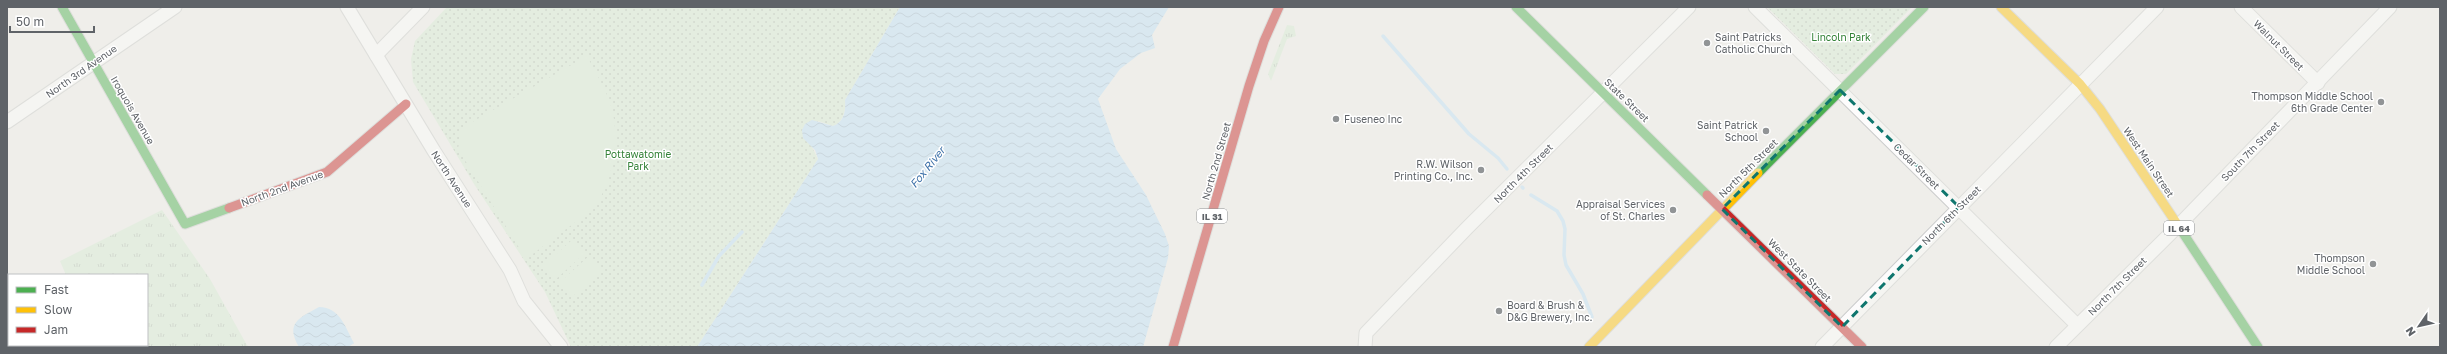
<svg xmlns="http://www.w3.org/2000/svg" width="2447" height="354" font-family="'Golos Text',sans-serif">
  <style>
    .grass { fill: url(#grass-tufts) }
    .park { fill: url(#park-dots) }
    .pitch { fill: #d8ebd6 }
    .water { fill: url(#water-waves) }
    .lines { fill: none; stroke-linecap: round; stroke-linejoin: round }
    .stream { stroke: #bfe0f9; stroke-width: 3.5 }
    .street-casing { stroke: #cbcccc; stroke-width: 15 }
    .fast-casing { stroke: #cacacb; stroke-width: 11 }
    .slow-casing { stroke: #cacacb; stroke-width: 11 }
    .jam-casing { stroke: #cacacb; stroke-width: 11 }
    .street { stroke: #fdfcfc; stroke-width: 13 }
    .fast { stroke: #4caf50; stroke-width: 9 }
    .slow { stroke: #ffc107; stroke-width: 9 }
    .jam { stroke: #c62828; stroke-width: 9 }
    .marked { fill: none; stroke: #0f766e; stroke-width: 3; stroke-dasharray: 8 5; stroke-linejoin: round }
    .poi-dot { fill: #919496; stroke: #fff; stroke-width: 1.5 }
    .labels { text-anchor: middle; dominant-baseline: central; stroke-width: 3; stroke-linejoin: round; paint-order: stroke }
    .shield { fill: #fff; stroke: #8f9295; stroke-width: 1 }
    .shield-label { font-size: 9px; font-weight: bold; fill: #5f6368 }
    .poi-label { font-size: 10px; fill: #5f6368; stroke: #fff; text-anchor: end }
    .park-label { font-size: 10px; fill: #348238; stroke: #fff }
    .street-label { font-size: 10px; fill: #5f6368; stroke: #fff }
    .water-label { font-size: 11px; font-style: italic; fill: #4174aa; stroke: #fff }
  </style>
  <defs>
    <pattern id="grass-tufts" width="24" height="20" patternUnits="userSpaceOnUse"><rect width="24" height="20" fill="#d8ebd6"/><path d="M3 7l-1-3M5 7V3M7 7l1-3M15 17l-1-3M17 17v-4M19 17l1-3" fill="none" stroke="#b2c2b1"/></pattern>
    <pattern id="park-dots" width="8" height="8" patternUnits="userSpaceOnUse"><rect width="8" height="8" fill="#d8ebd6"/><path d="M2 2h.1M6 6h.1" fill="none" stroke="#b2c2b1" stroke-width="1.8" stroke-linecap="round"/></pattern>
    <pattern id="water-waves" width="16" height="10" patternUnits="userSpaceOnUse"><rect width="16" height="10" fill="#bfe0f9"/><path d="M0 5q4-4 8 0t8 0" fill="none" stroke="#9eb9cd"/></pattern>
  </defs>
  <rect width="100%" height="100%" fill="#efeeea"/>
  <g class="grass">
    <path d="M1287 25 1294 26 1296 36 1287 39 1271 81 1268 74Z"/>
    <path d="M162 210 210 279 248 347H7V328L9 326V345H147V275H66L60 261Z"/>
  </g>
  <g class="park">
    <path d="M447 7H900L845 100C846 110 844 122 833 126L818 121 812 147 818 159 697 347H571L545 292 474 184 413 82 411 59 415 41Z"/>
    <path d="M1767 7H1912L1846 74H1835Z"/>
  </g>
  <g class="pitch">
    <path d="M587 56C595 72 606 89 611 106 621 138 613 183 593 209L526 259 458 149 462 128Z"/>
    <path d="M573 239 585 253 555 280 543 266Z"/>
    <path d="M589 256 602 270 572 297 559 283Z"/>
  </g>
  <g class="water">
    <path d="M900 7H1169L1152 35 1155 48 1141 53 1120 69 1098 99 1116 149 1146 195 1165 234 1169 246 1168 258 1143 347H697L818 159 815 150 803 138 802 130 805 124 812 120 833 126C844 122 846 111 845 100Z"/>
    <path d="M319 307C340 307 345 327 354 343L348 347H299C285 323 299 318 319 307Z"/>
  </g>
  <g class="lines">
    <g class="stream">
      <path d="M1383 36 1469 134 1498 158 1507 169"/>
      <path d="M1522 187 1523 188"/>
      <path d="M1531 195 1557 211 1563 221 1565 229 1564 255 1566 265 1583 294 1592 317"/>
      <path d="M702 285 719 256 742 232"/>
    </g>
    <g class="street-casing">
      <g id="street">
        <path d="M347 7 434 151 510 270 524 301 561 347"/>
        <path d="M1755 7 2077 325"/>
        <path d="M2241 7 2318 83"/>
        <path d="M376 55 423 7"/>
        <path d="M7 122 175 7"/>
        <path d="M1365 347 1366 333 1467 228 1689 7"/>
        <path d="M1822 347 2157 7"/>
        <path d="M2056 347 2178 226 2390 7"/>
      </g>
    </g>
    <g class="fast-casing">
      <g id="fast">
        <path d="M62 7 185 224 229 208"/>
        <path d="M1516 7 1707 195"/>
        <path d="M1758 173 1924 7"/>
        <path d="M2181 230 2258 347"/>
      </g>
    </g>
    <g class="slow-casing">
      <g id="slow">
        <path d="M2001 7 2080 84 2100 109 2181 230"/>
        <path d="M1589 347 1758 173"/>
      </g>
    </g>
    <g class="jam-casing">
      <g id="jam">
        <path d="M1707 195 1862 347"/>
        <path d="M229 208 327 172 406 104"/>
        <path d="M1173 347 1249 86 1264 41 1279 7"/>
      </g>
    </g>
    <use href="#street" class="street"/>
    <use href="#fast" class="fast"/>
    <use href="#slow" class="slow"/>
    <use href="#jam" class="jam"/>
  </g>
  <path d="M0 0H2447V354H0ZM1840 90 1959 207 1842 327 1722 209Z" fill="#efeeea" fill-opacity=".55" fill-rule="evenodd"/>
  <path class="marked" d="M1840 90 1959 207 1842 327 1722 209Z"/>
  <g class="poi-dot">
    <circle cx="1707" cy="43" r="4"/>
    <circle cx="2381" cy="102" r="4"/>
    <circle cx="1336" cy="119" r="4"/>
    <circle cx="1766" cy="131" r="4"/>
    <circle cx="1481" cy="170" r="4"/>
    <circle cx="1673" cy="210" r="4"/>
    <circle cx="2373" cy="264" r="4"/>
    <circle cx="1499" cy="311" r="4"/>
  </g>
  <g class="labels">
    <g class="shield">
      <rect x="1197" y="209" width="30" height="14" rx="3"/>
      <rect x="2164" y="221" width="30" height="14" rx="3"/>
    </g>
    <g class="shield-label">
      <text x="1212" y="216">IL 31</text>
      <text x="2179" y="228">IL 64</text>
    </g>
    <g class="poi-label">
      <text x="1715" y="37" text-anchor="start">Saint Patricks<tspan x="1715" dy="12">Catholic Church</tspan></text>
      <text x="2373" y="96">Thompson Middle School<tspan x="2373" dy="12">6th Grade Center</tspan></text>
      <text x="1344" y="119" text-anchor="start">Fuseneo Inc</text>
      <text x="1758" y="125">Saint Patrick<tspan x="1758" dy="12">School</tspan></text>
      <text x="1473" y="164">R.W. Wilson<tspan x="1473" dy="12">Printing Co., Inc.</tspan></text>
      <text x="1665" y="204">Appraisal Services<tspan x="1665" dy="12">of St. Charles</tspan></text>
      <text x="2365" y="258">Thompson<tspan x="2365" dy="12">Middle School</tspan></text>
      <text x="1507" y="305" text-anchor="start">Board &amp; Brush &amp;<tspan x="1507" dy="12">D&amp;G Brewery, Inc.</tspan></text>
    </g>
    <g class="park-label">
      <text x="1841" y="37">Lincoln Park</text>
      <text x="638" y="154">Pottawatomie<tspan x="638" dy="12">Park</tspan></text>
    </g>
    <g class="street-label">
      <text transform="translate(2279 45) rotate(45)">Walnut Street</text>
      <text transform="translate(81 71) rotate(-35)">North 3rd Avenue</text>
      <text transform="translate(1627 100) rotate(44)">State Street</text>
      <text transform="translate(133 110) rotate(60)">Iroquois Avenue</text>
      <text transform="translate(2250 151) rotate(-46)">South 7th Street</text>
      <text transform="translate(1216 161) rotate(-74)">North 2nd Street</text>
      <text transform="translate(2149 162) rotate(56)">West Main Street</text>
      <text transform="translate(1917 166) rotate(45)">Cedar Street</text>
      <text transform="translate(1748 168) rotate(-45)">North 5th Street</text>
      <text transform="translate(1523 173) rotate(-45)">North 4th Street</text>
      <text transform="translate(452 179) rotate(57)">North Avenue</text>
      <text transform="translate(282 188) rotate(-20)">North 2nd Avenue</text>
      <text transform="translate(1951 215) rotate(-45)">North 6th Street</text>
      <text transform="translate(1800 270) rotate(45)">West State Street</text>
      <text transform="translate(2117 286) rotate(-45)">North 7th Street</text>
    </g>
    <g class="water-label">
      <text transform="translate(927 167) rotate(-51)">Fox River</text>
    </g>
  </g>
  <rect width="2447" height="354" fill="none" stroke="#5f6368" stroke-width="16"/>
  <rect x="8" y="274" width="140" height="72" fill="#ffffff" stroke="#bfc1c3"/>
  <rect x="16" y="287" width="20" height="6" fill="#4caf50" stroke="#bfc1c3"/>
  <text x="44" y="294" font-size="12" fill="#5f6368">Fast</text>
  <rect x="16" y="307" width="20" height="6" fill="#ffc107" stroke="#bfc1c3"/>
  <text x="44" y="314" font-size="12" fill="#5f6368">Slow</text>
  <rect x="16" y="327" width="20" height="6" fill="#c62828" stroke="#bfc1c3"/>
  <text x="44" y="334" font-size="12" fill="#5f6368">Jam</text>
  <g transform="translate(2419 326) rotate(236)" stroke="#ffffff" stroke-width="3" paint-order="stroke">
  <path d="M0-3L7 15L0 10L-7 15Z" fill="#5f6368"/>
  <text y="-6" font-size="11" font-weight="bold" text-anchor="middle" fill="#5f6368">N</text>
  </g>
  <path d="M10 26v6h84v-6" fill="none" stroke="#5f6368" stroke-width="2"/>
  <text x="16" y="26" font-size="12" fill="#5f6368" stroke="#ffffff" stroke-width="3" paint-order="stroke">50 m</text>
</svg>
